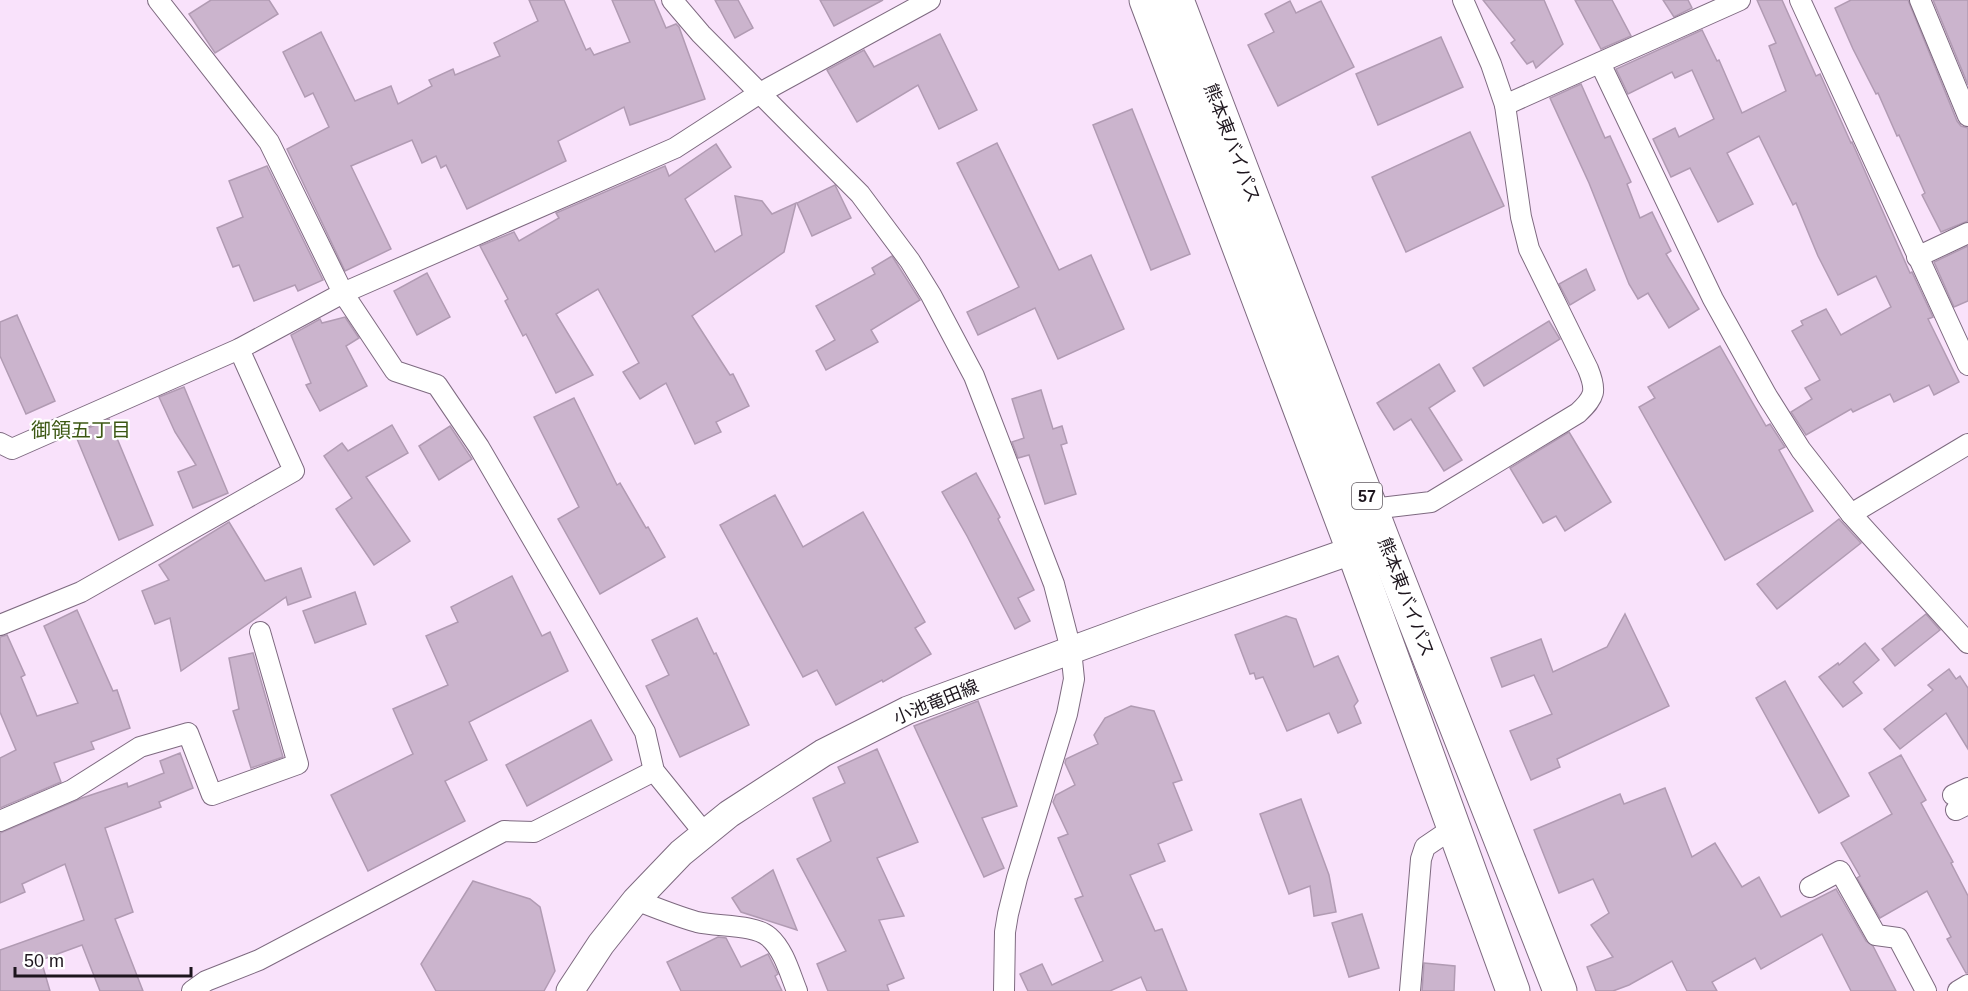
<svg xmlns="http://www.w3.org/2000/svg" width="1968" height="991" font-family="Arial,'Noto Sans JP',sans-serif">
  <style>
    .building { fill: #cbb4cd; stroke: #b19bb3; stroke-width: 1.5 }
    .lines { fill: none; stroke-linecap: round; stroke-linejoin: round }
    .street-casing { stroke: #7e6a80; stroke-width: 22 }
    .secondary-casing { stroke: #7e6a80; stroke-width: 29 }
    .highway-casing { stroke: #7e6a80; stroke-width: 35 }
    .street { stroke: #fff; stroke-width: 20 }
    .secondary { stroke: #fff; stroke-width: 27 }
    .highway { stroke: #fff; stroke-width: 33 }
    .labels { text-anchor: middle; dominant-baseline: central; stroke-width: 4.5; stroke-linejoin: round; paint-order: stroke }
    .shield { fill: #fff; stroke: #615b61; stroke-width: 1.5 }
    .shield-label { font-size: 16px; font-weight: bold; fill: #1d151d }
    .street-label { font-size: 18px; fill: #1d151d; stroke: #fff }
    .neighbourhood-label { font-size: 20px; fill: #3c5813; stroke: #fff }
  </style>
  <rect width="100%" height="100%" fill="#f9e2fb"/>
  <g class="building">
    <path d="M211 0H269L278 14 215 53 189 14Z"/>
    <path d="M529 0H564L586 50 590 48 594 55 630 42 612 0H654L666 28 676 24 679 27 705 99 630 125 624 107 558 141 566 161 467 209 446 165 441 168 436 156 422 163 412 140 351 166 391 249 345 271 287 149 329 127 313 93 305 97 283 52 321 32 355 101 391 86 398 104 432 86 429 80 453 69 455 75 500 56 494 43 538 21Z"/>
    <path d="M715 0H738L753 28 735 38Z"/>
    <path d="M820 0H883L834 26Z"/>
    <path d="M1483 0H1544L1563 44 1536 68 1533 61 1527 64 1511 43 1515 40Z"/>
    <path d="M1575 0H1612L1631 36 1601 49Z"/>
    <path d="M1663 0H1688L1692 8 1674 17Z"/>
    <path d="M1757 0H1782L1816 76 1820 74 1851 143 1852 142 1910 273 1912 272 1933 317 1928 319 1959 382 1934 395 1929 385 1894 402 1890 394 1853 412 1851 409 1806 435 1791 412 1812 399 1805 388 1820 380 1792 331 1803 325 1801 321 1826 309 1841 335 1891 307 1876 276 1838 295 1818 256 1796 203 1793 205 1759 136 1727 153 1753 204 1718 222 1690 168 1671 177 1653 139 1675 128 1679 137 1714 119 1692 70 1675 78 1672 72 1628 94 1616 69 1702 30 1717 61 1719 60 1742 113 1786 91 1769 46 1776 43Z"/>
    <path d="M1851 0H1908L1957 121 1961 126 1968 128V221L1941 232 1922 195 1925 193 1899 135 1897 136 1878 93 1876 94 1853 49 1835 8Z"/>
    <path d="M1933 0H1968V85Z"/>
    <path d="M1290 1 1296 13 1321 1 1354 67 1278 106 1248 45 1274 32 1265 14Z"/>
    <path d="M940 34 977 110 939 129 918 85 857 122 827 70 864 50 874 67Z"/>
    <path d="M1441 37 1463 87 1378 125 1356 74Z"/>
    <path d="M1581 84 1605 138 1610 136 1631 182 1627 184 1640 218 1652 212 1671 251 1666 254 1699 309 1669 328 1648 293 1638 299 1629 284 1589 183 1550 98Z"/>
    <path d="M1132 109 1190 254 1151 270 1093 125Z"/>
    <path d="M1470 132 1504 206 1406 252 1372 177Z"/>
    <path d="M997 143 1059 270 1091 255 1124 329 1058 359 1035 308 978 335 967 312 1019 287 957 163Z"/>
    <path d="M716 144 731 167 685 199 715 252 742 235 735 196 762 201 772 214 796 203 784 252 692 316 730 375 733 374 749 406 716 422 721 432 695 444 666 383 640 399 623 372 639 363 598 289 556 314 593 375 556 393 526 334 523 336 505 301 508 299 480 246 514 232 519 241 559 218 556 213 665 166 669 176Z"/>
    <path d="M267 166 323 280 298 291 295 285 254 301 239 265 233 267 217 228 243 217 229 181Z"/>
    <path d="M835 185 851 218 812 236 797 203Z"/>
    <path d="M1968 246V301L1954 307 1934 262Z"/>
    <path d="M892 256 920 300 871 330 878 342 826 370 816 351 835 340 816 306 875 274 872 268Z"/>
    <path d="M1586 269 1595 290 1570 305 1559 284Z"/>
    <path d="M427 273 450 317 417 335 394 291Z"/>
    <path d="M17 315 55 401 26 414 0 356V322Z"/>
    <path d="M345 317 359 338 346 346 367 386 320 411 306 385 311 383 291 335 320 319 322 323Z"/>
    <path d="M1549 321 1560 339 1484 386 1473 368Z"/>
    <path d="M1720 346 1766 426 1770 424 1785 447 1779 450 1813 511 1725 560 1639 407 1655 398 1648 387Z"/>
    <path d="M1439 364 1455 391 1429 408 1462 460 1444 471 1411 419 1394 430 1377 403Z"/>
    <path d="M184 387 228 493 193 508 178 472 196 465 175 432 159 397Z"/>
    <path d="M1041 390 1053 429 1062 426 1067 443 1061 445 1076 494 1045 504 1029 455 1018 458 1012 442 1024 438 1012 399Z"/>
    <path d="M574 398 617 485 620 483 646 528 648 527 665 557 600 594 558 519 579 507 534 417Z"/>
    <path d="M109 419 153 525 119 540 75 434Z"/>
    <path d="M392 425 408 453 366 477 410 541 374 565 336 509 352 498 324 456 342 443 348 451Z"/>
    <path d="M450 426 472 459 439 480 419 446Z"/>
    <path d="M1569 432 1611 502 1565 531 1556 516 1543 523 1510 468Z"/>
    <path d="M976 473 1000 517 998 519 1034 590 1018 598 1030 621 1015 629 967 536 942 492Z"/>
    <path d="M775 495 803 547 863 512 925 622 915 628 931 654 883 682 882 680 836 705 817 670 803 677 720 525Z"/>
    <path d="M1839 519 1861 543 1777 609 1757 584Z"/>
    <path d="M229 522 265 581 301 568 311 597 288 605 286 597 181 671 170 618 155 624 142 591 169 580 159 565Z"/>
    <path d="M512 576 542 636 550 632 568 671 469 722 487 760 445 781 465 821 368 871 331 795 413 754 393 709 448 685 426 636 458 622 451 607Z"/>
    <path d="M355 592 366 624 315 643 303 611Z"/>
    <path d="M77 610 113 691 117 690 130 728 91 742 94 749 54 763 61 782 0 808V758L16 750 0 712V637L7 635 25 675 21 677 37 716 78 703 44 626Z"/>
    <path d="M1625 614 1669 706 1557 759 1560 767 1531 780 1510 731 1552 714 1534 675 1502 687 1491 658 1541 639 1553 672 1607 647Z"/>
    <path d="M1926 614 1940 630 1895 666 1882 649Z"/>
    <path d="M1286 616 1296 619 1314 667 1338 656 1358 701 1354 706 1361 723 1338 733 1329 713 1287 731 1263 677 1256 679 1254 673 1250 674 1235 635Z"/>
    <path d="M697 618 714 654 716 653 749 725 680 757 646 686 669 675 652 640Z"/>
    <path d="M1865 643 1879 660 1853 682 1862 693 1843 707 1819 677 1838 663 1839 665Z"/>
    <path d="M253 653 283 757 251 768 233 711 239 709 229 658Z"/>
    <path d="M1949 669 1956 679 1960 676 1968 688V749L1946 713 1900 749 1884 729 1933 690 1928 685Z"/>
    <path d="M1785 681 1849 796 1819 813 1756 698Z"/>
    <path d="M978 701 1017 806 982 818 1004 868 984 877 914 726Z"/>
    <path d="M1131 706 1154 711 1182 780 1173 783 1192 830 1158 844 1165 861 1130 875 1155 931 1162 929 1187 991H1147L1141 977 1110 991H1028L1020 974 1042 964 1052 985 1103 961 1075 899 1083 896 1058 838 1068 834 1053 802 1056 795 1075 785 1065 763 1066 759 1098 744 1094 735 1105 718Z"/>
    <path d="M591 720 612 760 527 806 506 765Z"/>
    <path d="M877 749 918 842 877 858 904 916 879 920 904 978 887 985 889 991H828L817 964 846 951 797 859 831 841 813 798 845 783 838 767Z"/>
    <path d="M180 753 193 788 159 802 161 807 105 828 133 912 115 919 143 991H100L82 945 41 960 50 991H0V950L84 920 65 864 22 884 25 892 0 903V833L82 798 127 783 128 787 164 773 160 761Z"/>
    <path d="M1901 755 1926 800 1921 803 1953 862 1951 863 1968 896V973H1966L1947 939 1951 937 1927 891 1880 918 1857 878 1860 876 1841 843 1892 814 1869 773Z"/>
    <path d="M1665 788 1692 857 1715 843 1742 887 1759 877 1781 917 1836 889 1866 941 1873 946 1896 991H1851L1822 934 1761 969 1755 958 1712 982 1717 991H1687L1672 961 1629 985 1613 991H1596L1587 967 1613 957 1591 925 1609 913 1593 879 1559 893 1534 830 1620 794 1624 804Z"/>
    <path d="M1301 799 1329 875 1336 912 1314 916 1310 886 1289 894 1260 814Z"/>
    <path d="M773 870 797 930 741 912 732 898Z"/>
    <path d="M473 881 530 899 540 907 555 971 544 991H436L421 964Z"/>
    <path d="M1362 914 1379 968 1349 977 1332 923Z"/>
    <path d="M718 937 726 938 741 967 768 954 778 974 775 976 782 991H681L667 962Z"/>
    <path d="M1424 963 1455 966 1454 991H1422Z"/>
  </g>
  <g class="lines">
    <g class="street-casing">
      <g id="street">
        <path d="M158 0 269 142 343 293 395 371 437 385 479 447 645 732 654 771 705 834"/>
        <path d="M672 0 701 34 860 194 910 261 931 295 974 376 1054 584 1071 650 1074 679 1067 714 1017 878 1008 914 1005 932 1004 991"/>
        <path d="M1463 0 1491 64 1505 105 1740 0"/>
        <path d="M1800 0 1968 365"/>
        <path d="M1920 0 1968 116"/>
        <path d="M1600 63 1713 299 1767 396 1801 450 1851 514 1968 643"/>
        <path d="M1917 257 1968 233"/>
        <path d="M0 443 12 449 239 349 343 293 675 148 760 93 930 0"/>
        <path d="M1372 509 1431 502 1578 413C1595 397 1597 391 1588 369L1529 249 1521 217 1505 105"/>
        <path d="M1851 514 1968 444"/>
        <path d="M0 625 81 592 294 471 239 349"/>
        <path d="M1953 795 1968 788"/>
        <path d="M1956 810 1968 804"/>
        <path d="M0 821 72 790 140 747 188 733 212 795 298 764 260 632"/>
        <path d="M1810 887 1840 871 1876 935 1898 938 1926 991"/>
        <path d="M636 900C656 908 676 916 697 922 718 927 754 924 769 937 784 950 790 974 797 991"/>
        <path d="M192 991 206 981 259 960 504 831 534 832 654 771"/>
        <path d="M1410 991 1421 859 1425 847 1453 828"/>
        <path d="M1958 991 1968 985"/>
      </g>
    </g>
    <g class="secondary-casing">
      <path id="secondary" d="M570 991 601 944 636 900 681 853 729 814 823 753 908 710 1148 622 1371 544"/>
    </g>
    <g class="highway-casing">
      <g id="highway">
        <path d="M1146 0 1353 550 1513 991"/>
        <path d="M1177 0 1383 540 1560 991"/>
      </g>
    </g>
    <use href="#street" class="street"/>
    <use href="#secondary" class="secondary"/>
    <use href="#highway" class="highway"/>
  </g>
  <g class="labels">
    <rect class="shield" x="1352" y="483" width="30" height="26" rx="4.5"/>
    <g class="shield-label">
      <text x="1367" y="496">57</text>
    </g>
    <g class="street-label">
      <text transform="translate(1232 143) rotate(69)">熊本東バイパス</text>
      <text transform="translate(1406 597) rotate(69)">熊本東バイパス</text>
      <text transform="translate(936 702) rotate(-22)">小池竜田線</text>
    </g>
    <g class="neighbourhood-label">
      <text x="81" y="430">御領五丁目</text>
    </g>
  </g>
  <path d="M15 967v9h176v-9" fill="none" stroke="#1d151d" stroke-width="3"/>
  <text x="24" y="967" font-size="18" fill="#1d151d" stroke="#ffffff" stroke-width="4.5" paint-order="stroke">50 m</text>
</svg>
